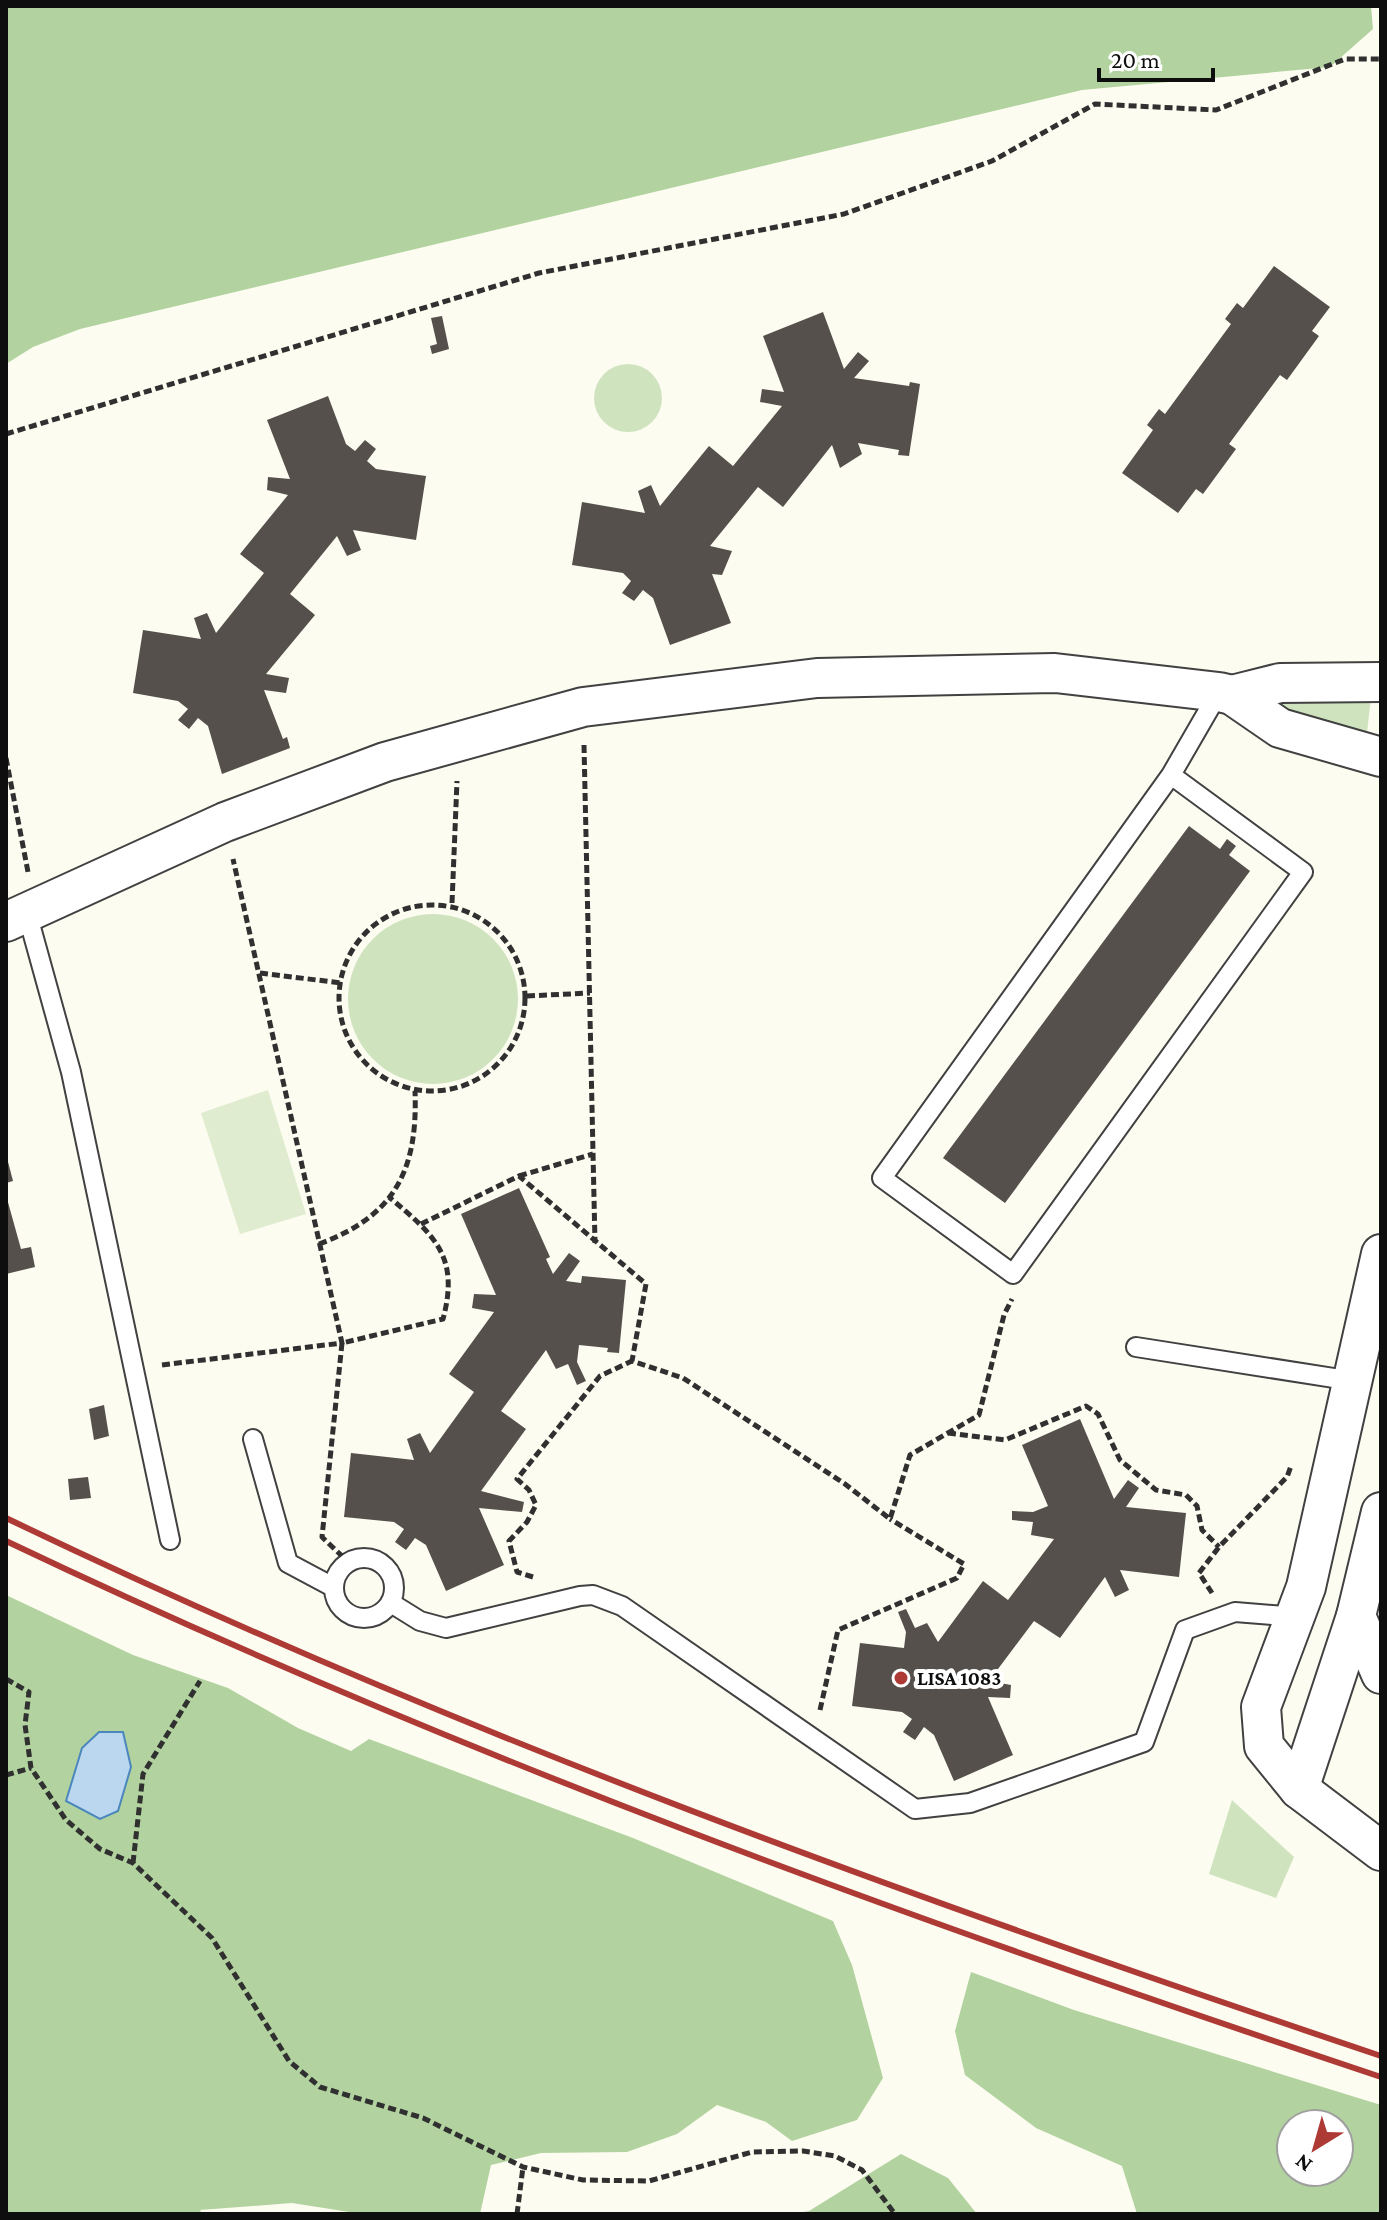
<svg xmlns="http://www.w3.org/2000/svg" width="1387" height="2220" font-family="'Crimson Pro',serif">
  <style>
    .green { fill: #cfe4be }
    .forest { fill: #b2d39f; fill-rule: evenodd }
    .pitch { fill: #e0eccf }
    .water { fill: #bbd7ef; stroke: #4b86bd; stroke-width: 2 }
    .building { fill: #55504c }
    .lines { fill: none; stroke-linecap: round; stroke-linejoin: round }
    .lane-casing { stroke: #414141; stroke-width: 22 }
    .street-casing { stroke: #414141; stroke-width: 42 }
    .path { stroke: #303030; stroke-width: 5; stroke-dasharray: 8 4; stroke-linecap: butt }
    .lane { stroke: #fff; stroke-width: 18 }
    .street { stroke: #fff; stroke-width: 38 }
    .rail { stroke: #ae3a36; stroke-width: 6 }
    .poi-dot { fill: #ae3a36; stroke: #fff; stroke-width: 3 }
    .labels { text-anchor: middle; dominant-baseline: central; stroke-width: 8; stroke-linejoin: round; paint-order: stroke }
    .poi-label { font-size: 20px; font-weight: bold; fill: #0e0e0e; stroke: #fff; text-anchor: start }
  </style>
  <rect width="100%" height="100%" fill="#fdfcf1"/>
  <g class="green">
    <circle cx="628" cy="398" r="34"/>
    <path d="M1371 697 1367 733 1285 713 1280 708 1283 700Z"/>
    <circle cx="433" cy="999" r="85"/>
    <path d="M1232 1800 1294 1857 1276 1898 1209 1874Z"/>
  </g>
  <g class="forest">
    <path d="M6 6H1371L1373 29 1330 67 1082 90 80 329 33 347 6 364Z"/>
    <path d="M6 1595 133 1655 228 1688 298 1728 351 1751 369 1739 633 1838 833 1921 852 1965 883 2078 857 2120 792 2141 766 2122 717 2105 677 2134 627 2152 541 2153 491 2165 480 2214H362L292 2203 200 2210 202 2214H6Z"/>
    <path d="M971 1972 1074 2010 1381 2105V2214H1137L1122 2166 1036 2128 965 2075 955 2031ZM1291 2124H1339V2172H1291Z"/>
    <path d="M901 2154 948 2178 977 2214H793L809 2211Z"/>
  </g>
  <path class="pitch" d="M268 1090 306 1214 240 1234 201 1113Z"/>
  <path class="water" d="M99 1732H123L131 1767 118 1811 100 1819 66 1801 82 1748Z"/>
  <g class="building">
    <path d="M1274 266 1330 307 1312 331 1319 336 1287 380 1280 375 1229 444 1236 449 1203 494 1196 489 1178 513 1122 473 1153 430 1147 425 1159 409 1165 414 1231 324 1225 319 1237 303 1243 308Z"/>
    <path d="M823 312 844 369 858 352 869 361 854 378 909 386 910 382 920 384 909 456 898 455 899 450 858 443 862 454 840 468 832 445 783 507 758 487 710 546 732 551 722 575 712 574 731 623 670 645 653 598 643 590 634 601 622 593 631 581 623 573 572 565 582 502 645 513 638 491 651 485 660 506 709 446 733 466 782 406 760 402 762 389 784 392 763 336Z"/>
    <path d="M442 316 449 349 432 354 430 346 437 344 431 318Z"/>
    <path d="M328 396 346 444 355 451 365 440 376 449 367 461 376 469 426 476 416 540 353 530 361 550 347 556 337 536 290 594 315 615 266 674 289 678 286 693 264 690 283 739 287 737 290 748 222 774 208 726 198 718 189 729 178 720 188 709 178 701 133 693 143 630 201 639 194 618 207 613 216 633 264 573 240 554 288 495 267 490 268 477 290 479 267 420Z"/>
    <path d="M1189 826 1220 849 1227 839 1236 846 1229 855 1250 871 1005 1203 943 1158Z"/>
    <path d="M6 1154 13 1181 6 1183Z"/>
    <path d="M519 1188 550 1257 546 1259 553 1274 569 1253 580 1261 566 1281 581 1283 582 1276 626 1280 619 1353 607 1352 608 1348 579 1345 577 1362 586 1381 577 1385 568 1364 556 1369 546 1350 501 1411 526 1429 481 1491 524 1502 522 1512 479 1508 504 1565 446 1591 426 1545 415 1538 406 1550 395 1542 404 1529 394 1522 344 1517 351 1453 414 1460 407 1439 420 1433 430 1453 474 1392 449 1374 494 1312 472 1308 474 1294 496 1295 461 1214Z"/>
    <path d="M6 1195 21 1249 31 1247 35 1267 6 1274Z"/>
    <path d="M104 1405 109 1436 94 1440 89 1409Z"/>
    <path d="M1080 1419 1114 1499 1128 1480 1139 1488 1126 1507 1186 1513 1179 1577 1120 1570 1129 1590 1115 1597 1105 1577 1060 1638 1034 1621 989 1681 1011 1685 1010 1698 988 1697 1013 1755 954 1781 934 1735 924 1727 915 1740 903 1732 912 1719 902 1712 852 1706 860 1643 904 1648 906 1632 898 1612 906 1609 915 1628 927 1623 938 1642 983 1581 1008 1600 1054 1539 1031 1535 1033 1522 1012 1520V1511L1033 1512 1048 1506 1022 1445Z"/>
    <path d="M88 1477 91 1498 70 1500 68 1479Z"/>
  </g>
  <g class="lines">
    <g class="lane-casing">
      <g id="lane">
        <path d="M1171 775 1303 872 1013 1274 882 1178 1171 775 1219 692"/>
        <path d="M27 913 71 1072 170 1540"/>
        <path d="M1136 1347 1353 1381"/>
        <path d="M253 1439 288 1563 333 1587"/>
        <circle cx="364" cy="1588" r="30"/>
        <path d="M391 1603 420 1621 446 1628 580 1596 593 1595 622 1606 915 1809 970 1803 1144 1742 1185 1630 1235 1612 1296 1617"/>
      </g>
    </g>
    <g class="street-casing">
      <g id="street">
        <path d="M1232 695 1280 683 1381 682"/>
        <path d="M6 922 225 822 385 762 583 707 817 678 1055 673 1219 692 1232 695 1280 728 1381 757"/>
        <path d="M1381 1254 1306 1587 1261 1707 1264 1746 1299 1789 1381 1851"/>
        <path d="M1356 1616 1381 1674"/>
        <path d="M1299 1789 1356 1616 1381 1512"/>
      </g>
    </g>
    <g class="path">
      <path d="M6 434 539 273 844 214 992 161 1095 104 1216 110 1345 59H1381"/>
      <path d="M584 745 595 1243"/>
      <path d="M6 758 28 872"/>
      <path d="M452 903 457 781"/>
      <circle cx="432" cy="998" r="93"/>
      <path d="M260 973 341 983"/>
      <path d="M527 996 590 993"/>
      <path d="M519 1176 593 1154"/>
      <path d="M421 1224 519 1176 646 1284 632 1361 683 1378 845 1484 890 1519 910 1455 979 1415 1004 1315 1012 1299"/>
      <path d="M319 1244C395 1216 418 1170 415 1091"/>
      <path d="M162 1365 342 1343 233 859"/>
      <path d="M948 1433 1005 1440 1086 1406 1098 1414 1120 1460 1156 1490 1186 1495 1197 1506 1202 1530 1219 1547"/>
      <path d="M343 1557 322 1537 342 1343 443 1319C460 1256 434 1235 389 1197"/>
      <path d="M533 1577 517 1572 509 1541 527 1522 536 1505 529 1490 517 1479 600 1376 632 1361"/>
      <path d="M1212 1593 1199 1573 1219 1547 1287 1477 1291 1466"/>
      <path d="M6 1679 29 1692 25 1725 31 1768 66 1820 100 1849 133 1863 212 1938 289 2061 320 2087 423 2118 523 2167 583 2180 649 2181 752 2152 803 2151 835 2156 862 2170 895 2214"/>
      <path d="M820 1710 838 1630 957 1578 964 1564 890 1519"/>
      <path d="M6 1775 31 1768"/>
      <path d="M133 1863 143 1774 200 1681"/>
      <path d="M517 2214 523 2167"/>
    </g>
    <use href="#lane" class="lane"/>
    <use href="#street" class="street"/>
    <g class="rail">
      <path d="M6 1518C451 1732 914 1899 1381 2056"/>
      <path d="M6 1541C451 1753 914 1921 1381 2077"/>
    </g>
  </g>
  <circle class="poi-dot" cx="901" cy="1678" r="8"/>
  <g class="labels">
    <g class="poi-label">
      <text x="917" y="1678">LISA 1083</text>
    </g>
  </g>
  <rect width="1387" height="2220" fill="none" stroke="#0e0e0e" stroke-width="16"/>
  <g transform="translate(1315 2148) rotate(217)"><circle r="38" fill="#ffffff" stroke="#9f9f9f" stroke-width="2"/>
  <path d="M0-6L14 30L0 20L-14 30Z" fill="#ae3a36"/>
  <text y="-12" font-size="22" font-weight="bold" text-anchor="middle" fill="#0e0e0e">N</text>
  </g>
  <path d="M1099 68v12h114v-12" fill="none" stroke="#0e0e0e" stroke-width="4"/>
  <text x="1111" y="68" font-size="24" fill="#0e0e0e" stroke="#ffffff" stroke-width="6" paint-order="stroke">20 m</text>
</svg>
